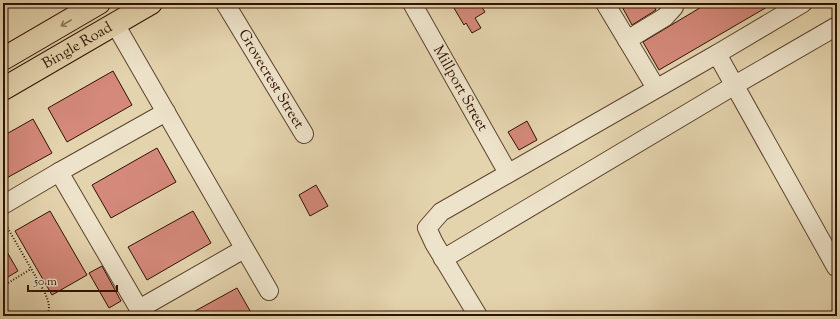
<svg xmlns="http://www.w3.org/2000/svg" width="840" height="319" font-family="'Sorts Mill Goudy',serif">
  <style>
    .building { fill: #d4897a; stroke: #311103 }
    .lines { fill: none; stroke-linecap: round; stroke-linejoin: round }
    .minor-casing { stroke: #5e422e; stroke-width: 20 }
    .major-casing { stroke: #311103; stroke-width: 24 }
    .path { stroke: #311103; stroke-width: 2; stroke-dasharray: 1 2; stroke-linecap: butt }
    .minor { stroke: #ede3ca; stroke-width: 18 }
    .major { stroke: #e4d4ae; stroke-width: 22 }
    .oneway { stroke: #937c61 }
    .labels { text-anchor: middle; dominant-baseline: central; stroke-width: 3; stroke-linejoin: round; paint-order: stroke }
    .street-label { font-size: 15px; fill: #311103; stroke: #ede3ca }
  </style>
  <rect width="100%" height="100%" fill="#e4d4ae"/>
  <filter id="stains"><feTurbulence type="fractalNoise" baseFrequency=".005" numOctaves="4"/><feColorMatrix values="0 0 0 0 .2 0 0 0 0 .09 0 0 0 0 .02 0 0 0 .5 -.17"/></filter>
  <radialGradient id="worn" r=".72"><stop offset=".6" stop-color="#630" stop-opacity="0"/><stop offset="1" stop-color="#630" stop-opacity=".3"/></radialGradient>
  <g class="building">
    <path d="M451 3H479L485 12 475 18 481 28 472 33 466 23 464 25Z"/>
    <path d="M620 3H652L656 10 632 25Z"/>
    <path d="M708 3H774L659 70 643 42Z"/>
    <path d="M113 71 132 105 67 142 48 108Z"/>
    <path d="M33 119 52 153 3 180V136Z"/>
    <path d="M527 121 537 140 519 150 508 132Z"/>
    <path d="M157 148 176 182 111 218 92 185Z"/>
    <path d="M316 185 328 206 310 216 299 195Z"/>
    <path d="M50 211 87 275 52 295 15 231Z"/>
    <path d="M193 211 211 243 147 280 128 247Z"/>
    <path d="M3 245 18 271 3 280Z"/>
    <path d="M102 266 121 301 109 308 89 273Z"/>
    <path d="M237 288 253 316H186Z"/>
  </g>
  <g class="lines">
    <g class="minor-casing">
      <g id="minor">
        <path id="s1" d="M225 3 304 134"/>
        <path id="s2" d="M412 3 508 173"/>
        <path d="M605 3 656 88"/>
        <path d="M115 24 269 291"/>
        <path d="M627 40 665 17 674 7"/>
        <path d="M717 54 803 3"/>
        <path d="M166 112 59 172 139 309 244 249"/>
        <path d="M3 205 59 172"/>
        <path d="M443 259 735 85 837 26"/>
        <path d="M478 316 434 243 427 228 441 212 717 54 836 267 837 266"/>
      </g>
    </g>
    <g class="major-casing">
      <g id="major">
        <path d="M3 59 99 3"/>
        <path id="s3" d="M3 89 151 3"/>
      </g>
    </g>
    <g class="path">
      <path d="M3 220 44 291C48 300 51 306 47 316"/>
      <path d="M3 286 31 269"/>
    </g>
    <use href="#minor" class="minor"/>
    <use href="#major" class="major"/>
  </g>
  <defs><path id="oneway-shaft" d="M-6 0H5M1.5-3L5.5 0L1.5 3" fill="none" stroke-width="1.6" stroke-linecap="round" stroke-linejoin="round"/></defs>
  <use class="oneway" href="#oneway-shaft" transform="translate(66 23) rotate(150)"/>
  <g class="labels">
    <g class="street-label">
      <text stroke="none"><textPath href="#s3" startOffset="86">Bingle Road</textPath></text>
      <text stroke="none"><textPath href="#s1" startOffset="89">Grovecrest Street</textPath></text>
      <text stroke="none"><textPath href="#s2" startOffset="98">Millport Street</textPath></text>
    </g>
  </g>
  <rect width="840" height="319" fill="none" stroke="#e4d4ae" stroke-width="16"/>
  <rect x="4" y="4" width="832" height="311" fill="none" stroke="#311103" stroke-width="2"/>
  <rect x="8" y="8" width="824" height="303" fill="none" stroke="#311103"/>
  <path d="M28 285v6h89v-6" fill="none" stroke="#311103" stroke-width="2"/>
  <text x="34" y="285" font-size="12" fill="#311103" stroke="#ede3ca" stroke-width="3" paint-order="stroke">50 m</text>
  <rect width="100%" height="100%" filter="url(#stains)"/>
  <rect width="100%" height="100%" fill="url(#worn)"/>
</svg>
